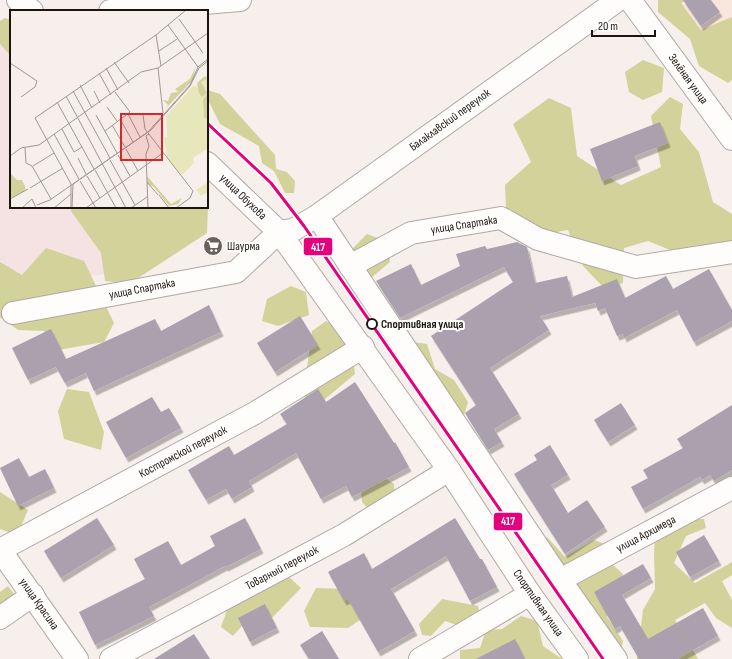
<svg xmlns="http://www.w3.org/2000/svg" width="732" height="659" font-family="'Sofia Sans Condensed',sans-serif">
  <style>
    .built { fill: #f9e7de }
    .education { fill: #f5e3e4 }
    .forest { fill: #d3d29a }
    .building { fill: #aba0ad; filter: url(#shadow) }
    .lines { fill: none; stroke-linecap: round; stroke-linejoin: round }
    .minor-casing { stroke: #b1a8a3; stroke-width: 24 }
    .minor { stroke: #fefdfc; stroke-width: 22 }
    .tram-1-casing { stroke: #fff; stroke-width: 6 }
    .tram-1 { stroke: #e5007d; stroke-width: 3 }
    .stop-dot { fill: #fff; stroke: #1f130d; stroke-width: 2 }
    .labels { text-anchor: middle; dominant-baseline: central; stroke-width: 4; stroke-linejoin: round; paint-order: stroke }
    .street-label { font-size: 12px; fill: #1f130d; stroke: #fff }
    .poi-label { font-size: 12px; fill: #1f130d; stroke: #fff; text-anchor: start }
    .stop-label { font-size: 12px; font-weight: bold; fill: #1f130d; stroke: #fff; text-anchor: start }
    .inset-road { fill: none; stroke: #a19793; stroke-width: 1 }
    .view { fill: #d62828; fill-opacity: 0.15; stroke: #d62828; stroke-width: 2 }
    .inset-edge { fill: none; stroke: #1f130d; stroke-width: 2 }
    .line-badge { stroke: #fff; stroke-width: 1.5 }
    .badge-label { font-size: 11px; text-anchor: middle; font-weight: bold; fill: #fff }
  </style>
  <defs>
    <filter id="shadow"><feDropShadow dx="2.5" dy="4.5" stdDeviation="0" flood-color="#0004"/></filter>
  </defs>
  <rect width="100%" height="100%" fill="#f7efec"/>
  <path class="built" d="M673 0H732V79Z"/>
  <path class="education" d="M0 30 11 33V207H110L120 273 0 284Z"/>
  <g class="forest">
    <path d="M658 0H688L681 3 701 30 732 17V80L728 83 699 66 690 39 658 12Z"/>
    <path d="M5 18 11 20V56L0 44V21Z"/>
    <path d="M643 60 664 68 662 92 643 100 629 92 625 72Z"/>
    <path d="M207 90 220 94 275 155 276 169 287 172 295 181 294 193H285L274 171 262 163 259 146 220 124 207 98Z"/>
    <path d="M670 97 683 104 680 129 699 152 713 202 732 214V247L675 252 648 241 624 248 623 283 605 289 583 266 568 230 546 234 506 208 505 185 531 162 513 124 549 98 571 108 577 156 621 185 661 167 651 116Z"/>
    <path d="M207 204 208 205 207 233 129 284 105 281 101 253 71 211 72 207H207Z"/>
    <path d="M367 234 388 242 390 262 371 278 376 313 363 307 343 270 349 252Z"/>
    <path d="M46 248 84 261 114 323 104 342 58 350 44 331 18 330 0 317V262L22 275Z"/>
    <path d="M291 286 306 292 309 315 278 326 262 321 267 299Z"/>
    <path d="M326 321 350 334 355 374 319 404 303 396 312 331Z"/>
    <path d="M407 341 427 344 435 369 454 380 468 402 463 419 428 386 406 369Z"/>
    <path d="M67 389 89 392 104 432 101 450 64 439 58 411Z"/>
    <path d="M379 474 394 484 395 507 376 517 362 502 361 486Z"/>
    <path d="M0 492 28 510 17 535 0 529Z"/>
    <path d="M688 519H704L706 528 686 536 674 563 695 583 732 562V575L722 581 732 600V628L716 618 705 603 675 620 698 659H637L643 610 655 589 654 554 655 535Z"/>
    <path d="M547 537 565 557 594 540 605 544V558L623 574 607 617 623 641 621 650 533 551Z"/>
    <path d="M288 576 301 588 270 620 250 617 233 636 221 627 232 596 252 597Z"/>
    <path d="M8 586 18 599 0 623V592Z"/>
    <path d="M316 588 346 589 387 602 348 628 310 627 304 611Z"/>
    <path d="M442 599 478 606 481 619 466 628 445 621 431 636 422 635 419 624Z"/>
    <path d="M521 616 537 621 543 646 562 659H460V650L480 648 486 630 502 629Z"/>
  </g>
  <g class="building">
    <path d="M683 0H711L720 12 701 26Z"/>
    <path d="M660 122 668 143 635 156 638 166 602 181 590 149Z"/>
    <path d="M517 242 527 247 535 283 567 276 572 297 617 279 625 298 666 276 673 289 709 269 732 310V321L694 342 677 310 624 338 623 334 617 336 605 308 598 311 595 303 540 316 549 330 490 368 519 414 494 429 502 442 488 450 465 413 476 405 431 336 513 282 504 267 400 318 376 281 411 264 421 285 460 266 456 254 485 246 487 249Z"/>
    <path d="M209 305 221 332 94 391 86 373 65 383 56 367 28 380 12 348 51 329 66 359 155 319 161 331Z"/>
    <path d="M300 316 318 345 275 372 257 343Z"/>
    <path d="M355 382 394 443 395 442 409 467 352 497 346 486 321 499 296 453 249 481 252 487 232 499 226 489 206 500 188 470 229 446 234 455 287 424 280 414 318 389 326 402Z"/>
    <path d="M152 397 161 412 169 408 181 428 126 458 106 422Z"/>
    <path d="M621 403 635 425 608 442 594 420Z"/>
    <path d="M732 405V470L714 481 710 475 702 480 700 477 643 509 631 487 648 478 643 470 683 448 677 439Z"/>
    <path d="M550 445 568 475 551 485 568 513 587 500 605 527 565 554 514 474 537 460 534 455Z"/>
    <path d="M19 458 29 477 45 469 54 488 18 506 0 468Z"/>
    <path d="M97 518 114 545 61 578 44 551Z"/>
    <path d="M245 518 261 549 226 567 225 566 149 607 154 616 95 645 79 612 145 579 134 559 168 541 181 565 215 546 210 536Z"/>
    <path d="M455 518 480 559H482L497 587 470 601 446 556 391 589 415 631 378 652 348 599 344 601 328 572 364 553 372 569Z"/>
    <path d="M704 535 719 561 690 577 676 552Z"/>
    <path d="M643 564 651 578 622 595 648 639 703 608 718 636 677 659H639L620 626 615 629 594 592Z"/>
    <path d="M265 604 277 628 250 642 238 618Z"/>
    <path d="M322 631 339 659H309L300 645Z"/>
    <path d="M194 634 210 659H154Z"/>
    <path d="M515 639 525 659H476Z"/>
  </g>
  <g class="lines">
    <g class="minor-casing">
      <g id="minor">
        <path d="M18 0 32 11"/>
        <path d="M630 0 732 139"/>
        <path d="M110 11 240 0"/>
        <path d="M207 163 279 232 449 470 530 594 577 659"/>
        <path d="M317 216 560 580 616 659"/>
        <path d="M279 232 293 230 317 216 618 0"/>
        <path d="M350 266 411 233 501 218 538 239 636 267 732 252"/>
        <path d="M13 313 236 272 279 232"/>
        <path d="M0 550 255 413 363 347"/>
        <path d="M0 550 77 659"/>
        <path d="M560 580 732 488"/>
        <path d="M0 618 33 595"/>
        <path d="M111 659 344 535 449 470"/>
        <path d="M420 659 530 594"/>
      </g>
    </g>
    <use href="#minor" class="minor"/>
    <g class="tram-1-casing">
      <path id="tram-1" d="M207 123 271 183 304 226 603 659"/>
    </g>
    <use href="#tram-1" class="tram-1"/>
  </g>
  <defs>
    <g id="supermarket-disc" transform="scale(1)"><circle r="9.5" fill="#6b605b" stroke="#fff"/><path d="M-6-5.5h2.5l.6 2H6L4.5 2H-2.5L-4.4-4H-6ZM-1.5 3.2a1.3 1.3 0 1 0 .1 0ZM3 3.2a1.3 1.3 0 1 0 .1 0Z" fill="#fff"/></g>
  </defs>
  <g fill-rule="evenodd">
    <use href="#supermarket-disc" x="213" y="246"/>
  </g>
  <circle class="stop-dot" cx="372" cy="324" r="5"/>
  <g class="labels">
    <g class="street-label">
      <text transform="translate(688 79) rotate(54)">Зелёная улица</text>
      <text transform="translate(450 120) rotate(-36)">Балаклавский переулок</text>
      <text transform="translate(243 197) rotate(44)">улица Обухова</text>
      <text transform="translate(464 225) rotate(-9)">улица Спартака</text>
      <text transform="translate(142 289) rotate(-11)">улица Спартака</text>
      <text transform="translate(183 452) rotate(-28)">Костромской переулок</text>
      <text transform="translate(646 534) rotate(-28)">улица Архимеда</text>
      <text transform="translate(282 568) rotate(-28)">Товарный переулок</text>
      <text transform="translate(538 603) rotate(55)">Спортивная улица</text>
      <text transform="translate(39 604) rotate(55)">улица Красина</text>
    </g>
    <g class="poi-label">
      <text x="227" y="246">Шаурма</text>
    </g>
    <g class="stop-label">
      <text x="381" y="324">Спортивная улица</text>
    </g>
  </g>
  <g transform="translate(10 10)">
    <rect width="198" height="198" fill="#f7efec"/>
    <path d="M198 66V138L183 148 184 153 172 165 157 147 154 127H157L156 106 184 75 189 79 188 73ZM198 172V182L191 186 186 180Z" fill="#e7e7bc"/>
    <path d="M186 56 182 71 155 99 158 95 153 90 158 91 161 83 168 82 165 79 180 69ZM195 66 197 69 191 72 197 83 192 87 189 83 187 73ZM198 82V107L196 109 194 107 193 90ZM0 163 7 170H12L15 176V181L3 187H0ZM137 166 161 194 172 188 168 194 159 196 144 177 138 174Z" fill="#d3d29a"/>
    <path class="inset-road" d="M169 9 193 43M158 15 188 57M146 25 151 56M149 41 167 29M104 52 119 73M0 53 27 71 25 77 11 87M96 58 108 80M148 58 153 103M89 63 101 85M70 75 82 98M63 81 100 148M84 81 90 93M56 86 116 198M47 92 84 159M97 97 107 111M118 104 130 127M86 105 107 143M133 105 135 119 183 181 180 188 166 198M110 109 123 132M102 115 115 137M52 119 64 142 72 137M95 121 120 102 105 82M44 124 69 169M15 138 16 153 22 156 41 189M116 139 128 161M108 145 120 166M0 146 11 138 29 135 131 62 148 58 198 23M68 148 76 164M100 150 125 195M23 156 44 143M85 160 106 198M77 166 90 188M70 171 86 198M137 172 148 185M20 178 53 158M149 185 159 198M0 189 18 179M27 195 40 190 138 122 180 75 188 57 198 49M12 198 22 189 26 198M44 198 61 184M61 198V174L25 108 146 25 176 0M62 198 63 174 141 120 180 76 189 58 198 51M76 198 153 143M121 198 137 187M138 198 136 144 139 136 136 126 139 124"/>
    <path class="view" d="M111 104H152V150H111Z"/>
    <rect width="198" height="198" class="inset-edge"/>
  </g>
  <g class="line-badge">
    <rect x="303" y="237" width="30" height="19" rx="4" fill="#e5007d"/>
    <rect x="493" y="512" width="30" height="19" rx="4" fill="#e5007d"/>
  </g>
  <g class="badge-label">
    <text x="318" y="251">417</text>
    <text x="508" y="525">417</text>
  </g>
  <path d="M592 30v6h63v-6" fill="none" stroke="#1f130d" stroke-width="2"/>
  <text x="598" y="30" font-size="12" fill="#1f130d" stroke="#ffffff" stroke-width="3" paint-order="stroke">20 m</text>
</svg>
